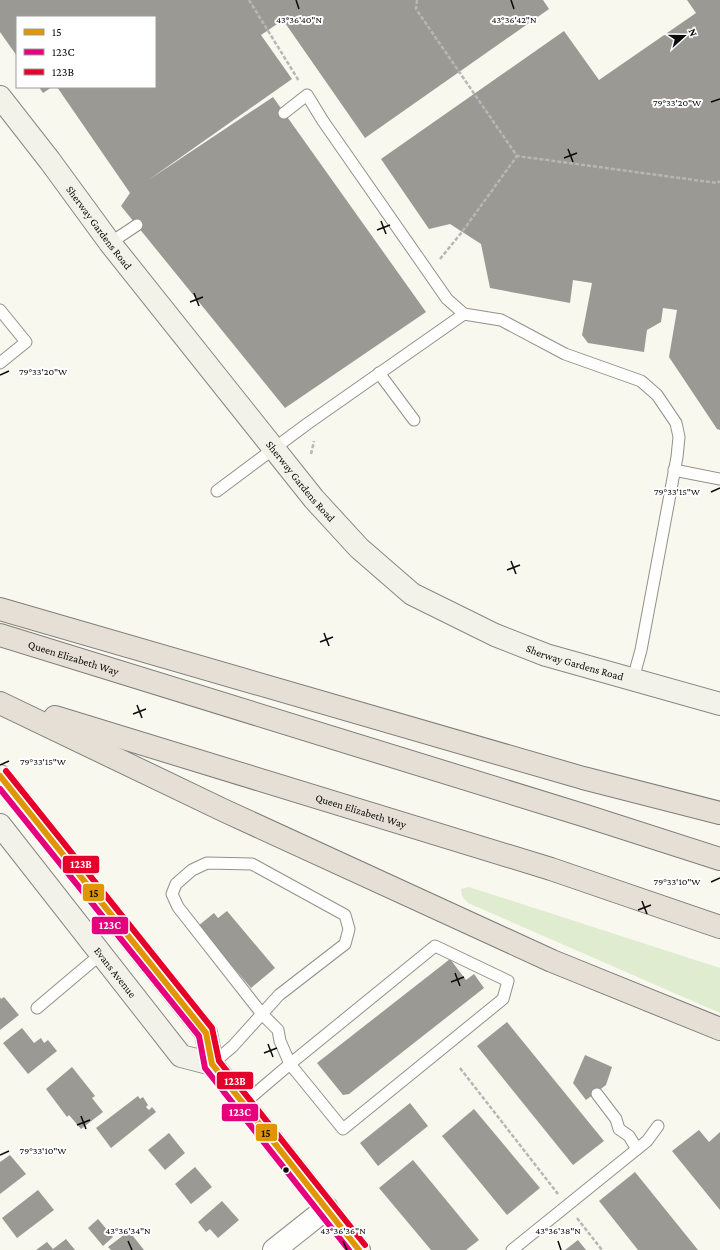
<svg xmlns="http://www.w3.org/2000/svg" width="720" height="1250" font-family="'Crimson Pro',serif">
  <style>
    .green { fill: #dfecd0 }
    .building { fill: #9a9994 }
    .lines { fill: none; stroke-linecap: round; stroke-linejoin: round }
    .lane-casing { stroke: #91918d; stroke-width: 13 }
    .street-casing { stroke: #91918d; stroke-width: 24 }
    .secondary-casing { stroke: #888883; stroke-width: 24 }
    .highway-casing { stroke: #7e7e7a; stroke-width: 24 }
    .path { stroke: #b7b7b5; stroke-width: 2.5; stroke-dasharray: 4 2; stroke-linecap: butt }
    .lane { stroke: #fefefc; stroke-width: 11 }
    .street { stroke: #fefefc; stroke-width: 22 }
    .secondary { stroke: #f2f2e8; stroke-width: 22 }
    .highway { stroke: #e6dfd5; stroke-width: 22 }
    .bus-1-casing { stroke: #fff; stroke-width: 9 }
    .bus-2-casing { stroke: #fff; stroke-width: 9 }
    .bus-3-casing { stroke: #fff; stroke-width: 9 }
    .bus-1 { stroke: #df9601; stroke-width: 6 }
    .bus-2 { stroke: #e5007d; stroke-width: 6 }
    .bus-3 { stroke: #e4002b; stroke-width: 6 }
    .ticks { fill: none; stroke: #0a0a0a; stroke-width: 1.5 }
    .bus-dot { fill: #0a0a0a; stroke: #fff; stroke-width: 1.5 }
    .labels { text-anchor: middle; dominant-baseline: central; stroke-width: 4; stroke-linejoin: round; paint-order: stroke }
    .street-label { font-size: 11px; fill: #0a0a0a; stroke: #fff }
    .ticks-label { font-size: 10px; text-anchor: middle; fill: #0a0a0a; stroke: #fff; stroke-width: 4; stroke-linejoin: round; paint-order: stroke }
    .line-badge { stroke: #fff; stroke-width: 1.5 }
    .badge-label { font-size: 11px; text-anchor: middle; font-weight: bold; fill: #fff }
    .pale-badge-label { font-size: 11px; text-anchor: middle; font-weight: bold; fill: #111 }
  </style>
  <rect width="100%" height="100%" fill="#f8f8ee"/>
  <path class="green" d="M469 887 720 968V1013L468 903 462 896 461 889Z"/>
  <g class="building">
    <path d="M0 0H543L549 9 365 138 283 20 261 35 292 79 147 181 273 97 426 312 285 408 121 206 130 193 57 87H155V17H17V56L0 32Z"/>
    <path d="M687 0H720V430L717 429 669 357 677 310 663 308 661 322 647 330 644 352 588 343 582 335 592 283 573 280 570 303 490 288 481 244 450 224 429 229 381 159 564 31 599 80 696 13Z"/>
    <path d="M39 87H52L43 93Z"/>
    <path d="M227 911 275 968 251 988 198 926 214 913 218 918Z"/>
    <path d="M450 959 466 980 474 974 484 988 349 1094 343 1095 317 1063Z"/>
    <path d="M0 997 1 999 4 997 19 1015 0 1030Z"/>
    <path d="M507 1022 604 1141 573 1165 477 1046Z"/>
    <path d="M22 1028 34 1043 41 1038 44 1043 48 1040 57 1051 28 1074 3 1043Z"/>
    <path d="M585 1055 612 1067 606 1085 586 1100 573 1083Z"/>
    <path d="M72 1067 95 1096 92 1098 103 1112 81 1129 69 1115 67 1117 46 1089Z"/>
    <path d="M138 1096 140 1099 143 1097 148 1105 146 1107 149 1110 152 1107 156 1112 111 1148 96 1128Z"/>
    <path d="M410 1103 428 1126 378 1166 360 1143Z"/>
    <path d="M474 1109 540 1188 507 1215 442 1136Z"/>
    <path d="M699 1130 709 1142 720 1132V1210L672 1151Z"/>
    <path d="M169 1133 185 1153 165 1170 148 1150Z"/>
    <path d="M10 1155 26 1174 0 1194V1162Z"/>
    <path d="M413 1160 479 1240 466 1250H431L379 1188Z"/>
    <path d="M195 1167 212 1187 191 1204 175 1184Z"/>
    <path d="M635 1172 698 1250H638L599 1201Z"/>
    <path d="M38 1190 54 1210 17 1238 2 1218Z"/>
    <path d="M222 1201 239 1220 218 1238 210 1229 206 1232 198 1222Z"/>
    <path d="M98 1219 113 1237 103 1246 88 1228Z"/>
    <path d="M129 1231 144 1250H111L108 1247Z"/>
    <path d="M66 1239 75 1250H36L47 1242 53 1249Z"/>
    <path d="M578 1240 586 1250H565Z"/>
  </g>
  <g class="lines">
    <g class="lane-casing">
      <g id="lane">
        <path d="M284 113 307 95 323 121 447 299 464 314 501 320 565 354 641 381 657 395 676 423 679 437 677 457 641 650 633 679"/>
        <path d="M110 243 137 225"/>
        <path d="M0 310 26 342 0 363"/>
        <path d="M379 373 414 420"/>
        <path d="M674 470 720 479"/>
        <path d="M217 491 307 424 464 314"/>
        <path d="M37 1008 101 954"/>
        <path d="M212 1064 233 1046 279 995 345 944 349 929 345 915 252 864 207 863 192 870 176 884 172 894 178 907 262 1014 278 1030 280 1041 290 1064 343 1129 503 999 508 981 435 946 290 1064 243 1104"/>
        <path d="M597 1094 616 1119 619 1129 629 1136 637 1149"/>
        <path d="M512 1250 647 1141 658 1126"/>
      </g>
    </g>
    <g class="street-casing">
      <path id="street" d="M274 1250 327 1208"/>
    </g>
    <g class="secondary-casing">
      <g id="secondary">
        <path id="s1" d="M0 97 50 161 110 243 314 499 359 548 412 594 495 635 546 655 720 704"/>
        <path d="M0 776 206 1033 212 1064 359 1250"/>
        <path id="s2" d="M0 825 181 1056 212 1064"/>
      </g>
    </g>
    <g class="highway-casing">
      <g id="highway">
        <path d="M0 609 583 778 720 813"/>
        <path id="s3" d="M0 635 586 816 720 859"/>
        <path d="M0 703 225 811 552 961 720 1029"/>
        <path id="s4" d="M55 717 551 869 720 927"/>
      </g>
    </g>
    <g class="path">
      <path d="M249 0 299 81"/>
      <path d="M417 0 416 9 517 156 717 183 720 181"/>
      <path d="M440 259 462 232 517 156"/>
      <path d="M311 454 314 441"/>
      <path d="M460 1068 558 1194"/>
      <path d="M577 1218 602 1250"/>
    </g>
    <use href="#lane" class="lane"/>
    <use href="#street" class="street"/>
    <use href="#secondary" class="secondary"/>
    <use href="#highway" class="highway"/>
    <g class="bus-1-casing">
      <path id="bus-1" d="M0 776 206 1033 212 1064 359 1250"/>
    </g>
    <g class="bus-2-casing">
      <path id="bus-2" d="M0 789 199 1036 205 1068 349 1250"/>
    </g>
    <g class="bus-3-casing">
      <path id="bus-3" d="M6 771 212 1028 219 1061 365 1245"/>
    </g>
    <use href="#bus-1" class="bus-1"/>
    <use href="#bus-2" class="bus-2"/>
    <use href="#bus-3" class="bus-3"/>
  </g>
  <path class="ticks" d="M296 0 299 9M511 0 514 9M711 102 720 99M568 149 573 162M564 158 577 153M381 221 386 234M377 230 390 225M194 293 199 306M190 302 203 297M0 375 9 371M711 492 720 488M511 561 516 574M507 570 520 565M324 633 329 646M320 642 333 637M137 705 142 718M133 714 146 709M0 765 9 761M711 882 720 878M642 901 647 914M638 910 651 905M455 973 460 986M451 982 464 977M268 1044 273 1057M264 1053 277 1048M81 1116 86 1129M77 1125 90 1120M0 1155 9 1151M128 1241 132 1250M343 1241 347 1250M558 1241 561 1250"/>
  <circle class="bus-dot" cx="286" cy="1170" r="3.5"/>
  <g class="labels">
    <g class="street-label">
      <text stroke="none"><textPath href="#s1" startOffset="164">Sherway Gardens Road</textPath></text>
      <text stroke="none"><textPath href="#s1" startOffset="488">Sherway Gardens Road</textPath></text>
      <text stroke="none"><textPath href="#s3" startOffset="77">Queen Elizabeth Way</textPath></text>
      <text stroke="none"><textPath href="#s1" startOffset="824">Sherway Gardens Road</textPath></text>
      <text stroke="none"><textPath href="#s4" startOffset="320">Queen Elizabeth Way</textPath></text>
      <text stroke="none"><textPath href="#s2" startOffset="187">Evans Avenue</textPath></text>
    </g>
  </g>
  <g class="ticks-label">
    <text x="299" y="23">43°36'40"N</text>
    <text x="514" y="23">43°36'42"N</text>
    <text x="677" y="106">79°33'20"W</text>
    <text x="43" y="375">79°33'20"W</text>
    <text x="677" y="495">79°33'15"W</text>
    <text x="43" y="765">79°33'15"W</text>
    <text x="677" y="885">79°33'10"W</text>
    <text x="43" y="1154">79°33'10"W</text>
    <text x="128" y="1234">43°36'34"N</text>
    <text x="343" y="1234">43°36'36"N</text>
    <text x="558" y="1234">43°36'38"N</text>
  </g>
  <g class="line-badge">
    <rect x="62" y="855" width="38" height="19" rx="4" fill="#e4002b"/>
    <rect x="82" y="883" width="23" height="19" rx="4" fill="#df9601"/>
    <rect x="91" y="916" width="38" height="19" rx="4" fill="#e5007d"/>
    <rect x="216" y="1071" width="38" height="19" rx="4" fill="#e4002b"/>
    <rect x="221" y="1103" width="38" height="19" rx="4" fill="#e5007d"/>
    <rect x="255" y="1123" width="23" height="19" rx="4" fill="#df9601"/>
  </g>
  <g class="badge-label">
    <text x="81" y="868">123B</text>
    <text x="110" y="929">123C</text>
    <text x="235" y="1085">123B</text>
    <text x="240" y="1116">123C</text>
  </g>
  <g class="pale-badge-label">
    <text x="94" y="897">15</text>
    <text x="266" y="1137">15</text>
  </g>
  <rect x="16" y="16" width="140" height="72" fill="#ffffff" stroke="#9d9d9d"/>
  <rect x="24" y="29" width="20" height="6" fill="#df9601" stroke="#9d9d9d"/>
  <text x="52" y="36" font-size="12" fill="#0a0a0a">15</text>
  <rect x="24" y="49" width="20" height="6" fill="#e5007d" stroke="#9d9d9d"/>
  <text x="52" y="56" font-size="12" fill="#0a0a0a">123C</text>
  <rect x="24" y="69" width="20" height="6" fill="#e4002b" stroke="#9d9d9d"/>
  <text x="52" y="76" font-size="12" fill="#0a0a0a">123B</text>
  <g transform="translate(684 36) rotate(69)" stroke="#ffffff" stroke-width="3" paint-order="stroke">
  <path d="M0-3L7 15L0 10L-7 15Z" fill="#0a0a0a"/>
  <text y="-6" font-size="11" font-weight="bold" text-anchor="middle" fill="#0a0a0a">N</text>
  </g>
</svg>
